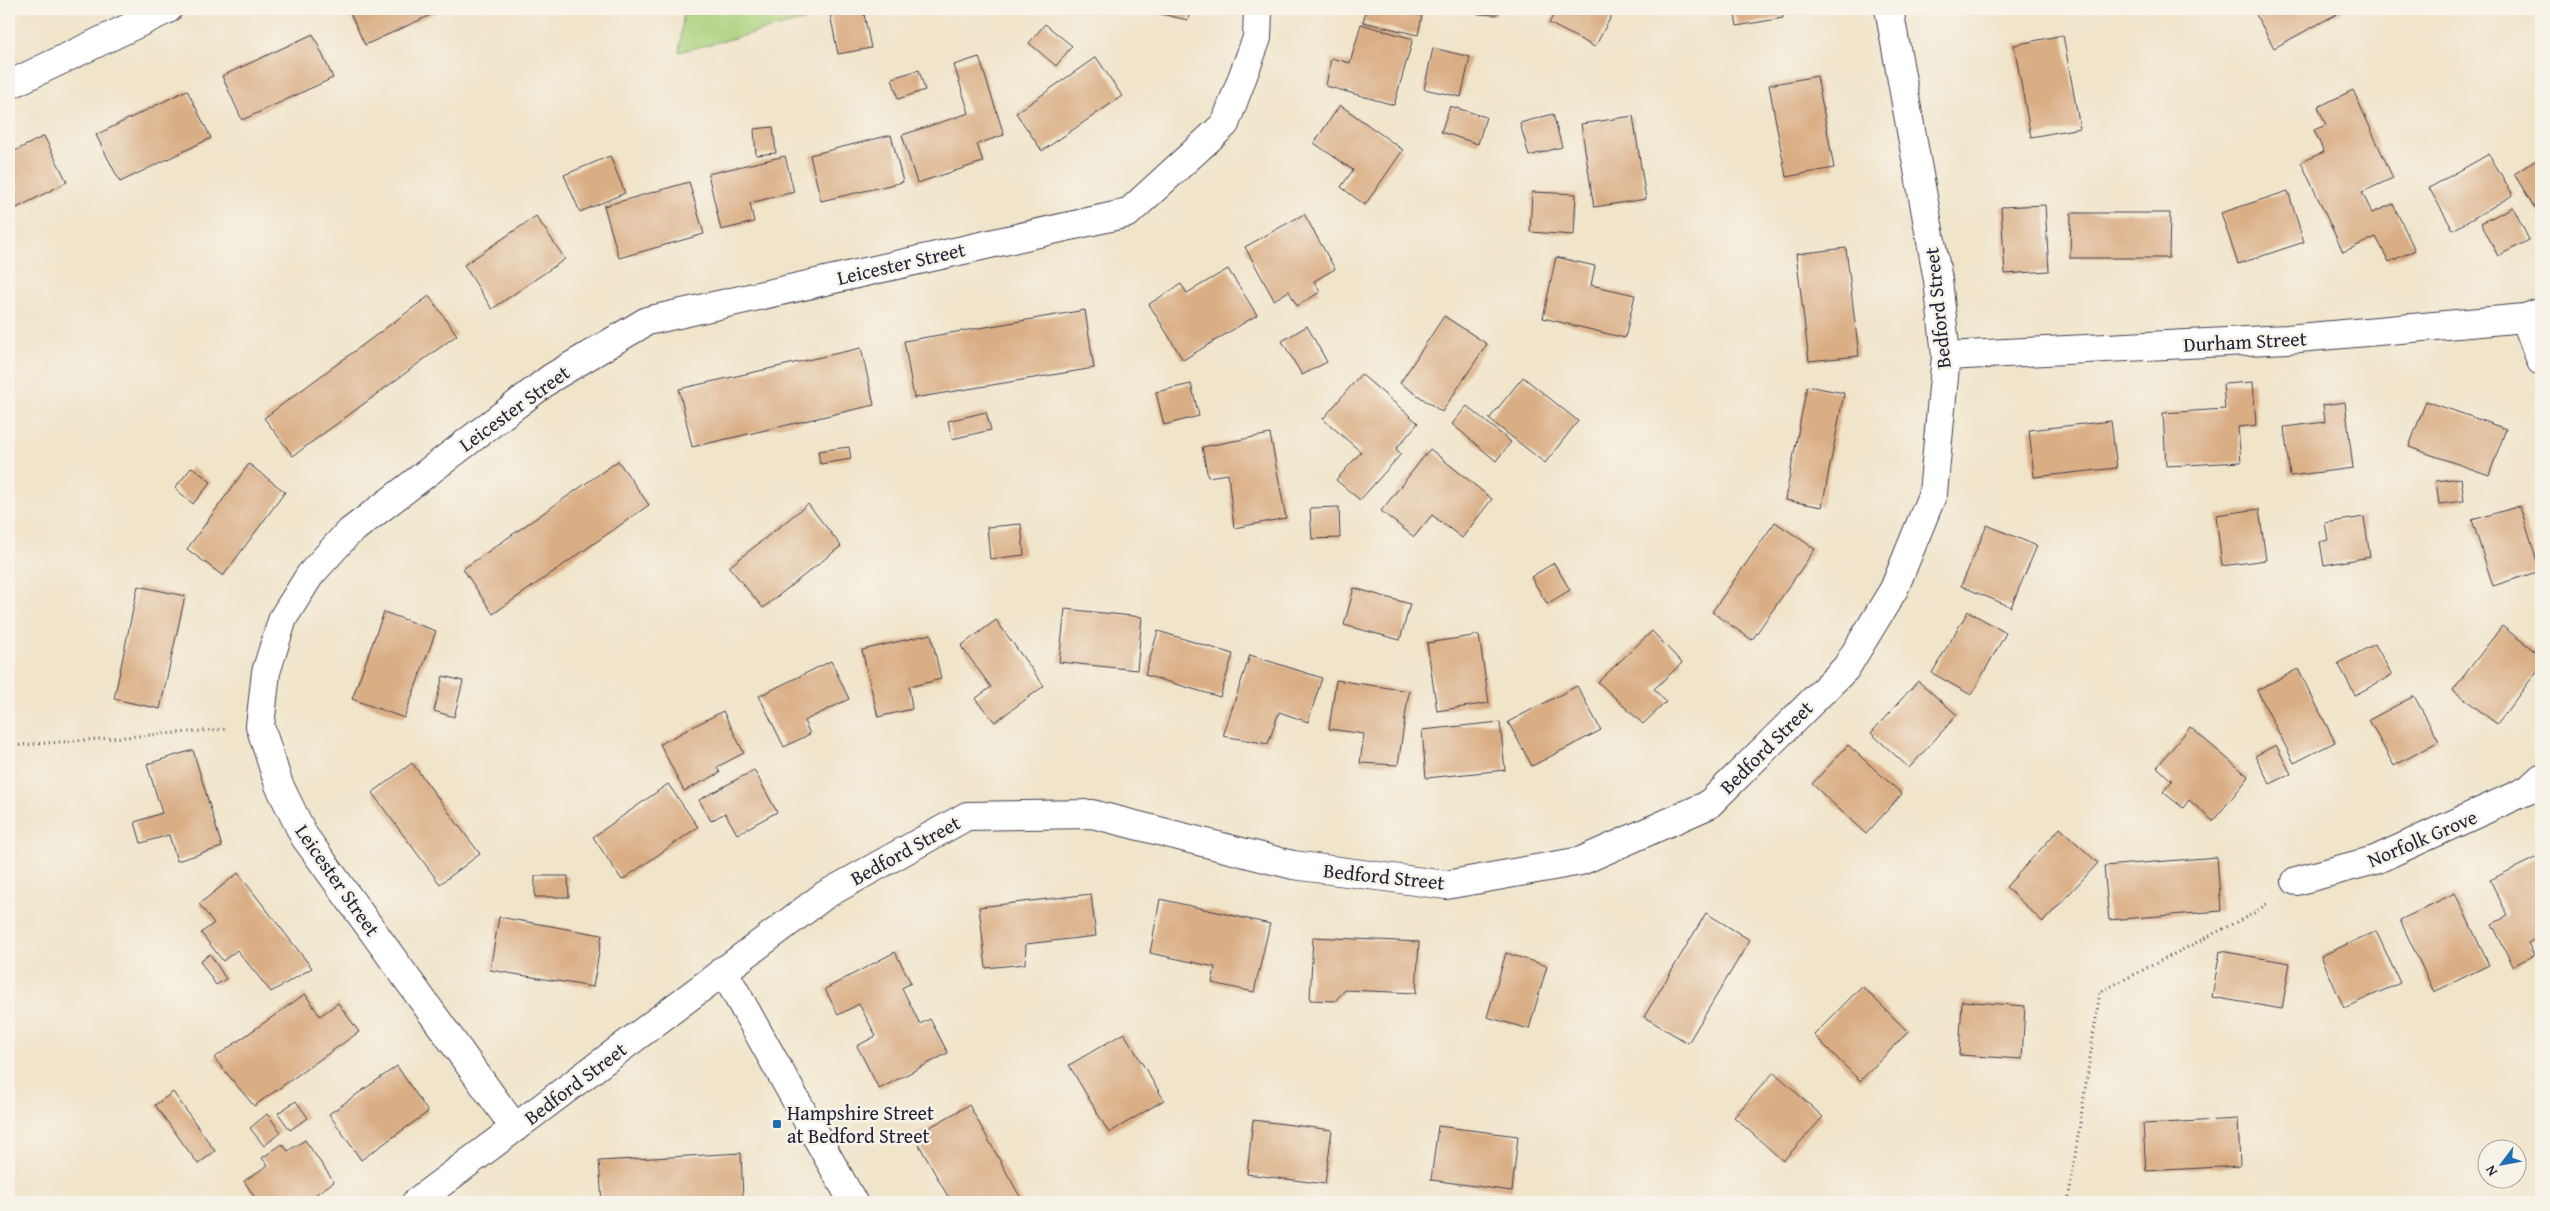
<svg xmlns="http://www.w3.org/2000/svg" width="2550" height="1211" font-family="'Gentium Book Plus',serif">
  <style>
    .green { fill: #aad17c; stroke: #667a5c }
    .building { fill: #daae85 }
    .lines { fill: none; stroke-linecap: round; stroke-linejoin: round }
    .minor-casing { stroke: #413f50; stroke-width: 30 }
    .path { stroke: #413f50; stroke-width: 3; stroke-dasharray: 1 4; stroke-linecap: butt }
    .minor { stroke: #fff; stroke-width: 28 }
    .poi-dot { fill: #1f6fb2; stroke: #f7f3e8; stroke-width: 2 }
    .labels { text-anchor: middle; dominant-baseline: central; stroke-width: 5; stroke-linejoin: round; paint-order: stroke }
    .street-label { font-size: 20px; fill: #22223b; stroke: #f7f3e8 }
    .poi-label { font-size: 20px; fill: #22223b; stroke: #f7f3e8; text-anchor: start }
  </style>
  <rect width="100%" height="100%" fill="#f7f3e8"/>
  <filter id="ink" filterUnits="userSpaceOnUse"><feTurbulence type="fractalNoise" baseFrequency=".02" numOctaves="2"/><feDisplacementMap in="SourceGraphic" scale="10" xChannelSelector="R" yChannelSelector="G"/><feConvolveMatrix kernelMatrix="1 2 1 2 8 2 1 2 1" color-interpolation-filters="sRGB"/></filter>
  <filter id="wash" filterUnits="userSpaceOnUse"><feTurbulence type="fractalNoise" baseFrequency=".0096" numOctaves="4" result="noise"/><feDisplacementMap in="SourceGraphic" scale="20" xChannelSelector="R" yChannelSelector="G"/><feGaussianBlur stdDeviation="1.12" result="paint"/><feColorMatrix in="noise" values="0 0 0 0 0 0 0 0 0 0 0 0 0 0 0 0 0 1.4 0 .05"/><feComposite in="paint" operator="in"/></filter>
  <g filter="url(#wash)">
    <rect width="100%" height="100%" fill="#f0e4c9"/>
    <path class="green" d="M684 9H849L679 52Z"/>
    <g id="blocks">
      <g class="building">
        <path d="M348 9H444L365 45Z"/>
        <path d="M829 9H863L871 48 838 54Z"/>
        <path d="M1138 9H1190L1188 20Z"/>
        <path d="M1366 9H1391L1422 16 1418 35 1363 22Z"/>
        <path d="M1478 9H1497V15L1478 14Z"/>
        <path d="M1557 9H1615L1595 47 1549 23Z"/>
        <path d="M1734 9H1781L1783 18 1737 26Z"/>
        <path d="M1993 9H2008V10L1994 13Z"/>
        <path d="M2253 9H2346L2274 48Z"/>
        <path d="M1045 24 1072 46 1056 66 1029 43Z"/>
        <path d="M1361 24 1413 39 1394 105 1326 86 1331 58 1350 63Z"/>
        <path d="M313 34 333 78 242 120 222 76Z"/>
        <path d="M2063 35 2080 128 2031 137 2014 45Z"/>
        <path d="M1433 48 1470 57 1461 97 1424 89Z"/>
        <path d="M979 57 1004 135 977 144 983 162 917 183 902 135 969 113 954 65Z"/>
        <path d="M1096 57 1122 96 1042 151 1016 113Z"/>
        <path d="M919 70 925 90 898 99 892 78Z"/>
        <path d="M1817 76 1834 168 1786 177 1769 85Z"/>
        <path d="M187 90 211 138 120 182 96 135Z"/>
        <path d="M2353 90 2393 178 2362 192 2372 213 2393 204 2415 250 2389 262 2376 237 2343 252 2301 162 2324 152 2314 130 2326 125 2318 107Z"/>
        <path d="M1340 105 1403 150 1365 205 1341 187 1353 170 1314 143Z"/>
        <path d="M1450 106 1486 117 1478 144 1441 132Z"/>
        <path d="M1553 114 1562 147 1529 156 1520 123Z"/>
        <path d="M1633 116 1646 199 1594 207 1581 124Z"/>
        <path d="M773 127 776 153 756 155 754 129Z"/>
        <path d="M891 135 903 182 821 201 810 155Z"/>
        <path d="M44 136 67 182 9 212V154Z"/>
        <path d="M2489 154 2513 195 2453 230 2429 188Z"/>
        <path d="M610 156 625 193 580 212 564 175Z"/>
        <path d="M785 156 794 192 750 203 754 222 721 230 708 174Z"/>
        <path d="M2541 157V211L2538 213 2514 174Z"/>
        <path d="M689 182 704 234 619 258 604 206Z"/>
        <path d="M2288 191 2304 242 2238 264 2221 213Z"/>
        <path d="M1532 192 1576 194 1574 235 1530 232Z"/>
        <path d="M2045 205 2049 271 2005 274 2001 207Z"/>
        <path d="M2513 207 2529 240 2498 256 2481 223Z"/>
        <path d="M2071 213H2170L2169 258H2070Z"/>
        <path d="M1304 214 1335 269 1314 281 1320 292 1297 306 1289 291 1274 300 1245 247Z"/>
        <path d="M536 216 565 259 492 309 464 265Z"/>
        <path d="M1846 248 1859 356 1809 361 1796 254Z"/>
        <path d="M1556 257 1595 266 1591 285 1635 295 1625 338 1543 318Z"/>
        <path d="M1228 269 1257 315 1183 360 1149 304 1181 284 1187 293Z"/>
        <path d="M429 296 457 335 293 456 264 418Z"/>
        <path d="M1085 310 1094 368 914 398 904 341Z"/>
        <path d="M1444 316 1487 344 1442 412 1400 383Z"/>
        <path d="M1307 326 1327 362 1302 375 1282 341Z"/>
        <path d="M861 348 874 405 692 447 679 389Z"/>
        <path d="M1361 374 1418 423 1396 449 1401 454 1360 500 1336 480 1361 452 1323 419Z"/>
        <path d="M1523 377 1578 421 1545 463 1489 419Z"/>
        <path d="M2253 382 2256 425 2238 427 2241 462 2166 466 2163 413 2225 409 2223 384Z"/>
        <path d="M1191 384 1199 416 1164 425 1156 392Z"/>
        <path d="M1807 386 1844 393 1822 507 1785 500Z"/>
        <path d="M2426 401 2506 429 2489 475 2409 447Z"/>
        <path d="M2345 402 2353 468 2290 476 2284 427 2325 422 2323 405Z"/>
        <path d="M1467 406 1511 442 1496 461 1452 424Z"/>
        <path d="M986 412 991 430 952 439 948 421Z"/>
        <path d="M2111 421 2117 468 2034 477 2029 430Z"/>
        <path d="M1270 434 1286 518 1234 528 1228 474 1208 477 1202 447Z"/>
        <path d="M849 447 851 459 820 464 818 451Z"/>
        <path d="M1430 449 1492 499 1462 538 1432 515 1414 537 1381 511Z"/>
        <path d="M618 461 649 505 493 614 463 569Z"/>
        <path d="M249 464 285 492 223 576 187 549Z"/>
        <path d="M192 467 211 482 193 504 175 488Z"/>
        <path d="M2461 478 2464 501 2439 504 2436 481Z"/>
        <path d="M808 504 841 546 763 608 729 567Z"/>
        <path d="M2520 506 2540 571 2493 586 2472 520Z"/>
        <path d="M1339 507 1340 538 1312 539 1310 508Z"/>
        <path d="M2259 509 2266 560 2222 566 2216 515Z"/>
        <path d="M2364 517 2370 557 2324 565 2320 542 2328 540 2325 523Z"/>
        <path d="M1775 522 1815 549 1752 640 1712 612Z"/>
        <path d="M1021 524 1024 555 990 559 987 527Z"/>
        <path d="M1987 525 2037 546 2011 607 1961 586Z"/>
        <path d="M1554 563 1570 590 1547 604 1531 577Z"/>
        <path d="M138 586 185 596 160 709 114 699Z"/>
        <path d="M1354 588 1410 604 1400 640 1344 625Z"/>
        <path d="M1065 609 1142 617 1137 670 1059 662Z"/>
        <path d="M1968 611 2006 633 1971 695 1932 673Z"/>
        <path d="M384 612 436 631 404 718 352 699Z"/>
        <path d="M996 620 1044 686 995 722 975 699 991 687 961 646Z"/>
        <path d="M2502 626 2541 656V666L2497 724 2453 690Z"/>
        <path d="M1158 631 1233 654 1220 697 1145 675Z"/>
        <path d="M1652 631 1682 663 1654 689 1666 702 1643 724 1598 682Z"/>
        <path d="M931 634 941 679 909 687 912 709 878 717 862 650Z"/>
        <path d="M1479 635 1489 703 1437 711 1427 643Z"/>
        <path d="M2375 644 2392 675 2355 695 2338 663Z"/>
        <path d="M1250 655 1322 678 1308 722 1279 712 1268 744 1223 736Z"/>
        <path d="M831 661 849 699 804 721 810 734 784 747 759 696Z"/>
        <path d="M2298 669 2335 742 2294 763 2257 690Z"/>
        <path d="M443 676 463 681 454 717 434 711Z"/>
        <path d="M1336 680 1409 691 1398 765 1360 763 1364 734 1329 729Z"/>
        <path d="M1918 681 1957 715 1909 768 1871 733Z"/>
        <path d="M1577 686 1601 730 1532 766 1508 722Z"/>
        <path d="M2414 696 2439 741 2394 766 2369 720Z"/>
        <path d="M723 711 744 753 717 767 720 773 684 791 660 744Z"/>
        <path d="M1500 722 1505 770 1426 778 1422 730Z"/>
        <path d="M2190 727 2249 777 2213 821 2189 800 2183 808 2163 792 2172 781 2157 767Z"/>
        <path d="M1848 745 1902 794 1866 834 1812 784Z"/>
        <path d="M2276 745 2291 774 2270 784 2255 756Z"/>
        <path d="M193 750 222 847 177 861 169 835 141 843 135 822 162 813 147 764Z"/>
        <path d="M412 763 480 854 440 884 372 793Z"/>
        <path d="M754 770 777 812 737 834 725 813 711 821 699 800Z"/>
        <path d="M668 784 698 827 622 880 593 837Z"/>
        <path d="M2060 828 2098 863 2043 922 2006 887Z"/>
        <path d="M2217 857 2221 911 2109 920 2104 866Z"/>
        <path d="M2537 857 2541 865V936L2528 943 2534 955 2513 966 2492 924 2508 916 2490 880Z"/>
        <path d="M238 873 312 968 271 992 237 950 223 961 201 933 214 923 199 904Z"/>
        <path d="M535 876H568L569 897H535Z"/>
        <path d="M2455 893 2489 965 2434 992 2400 920Z"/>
        <path d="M1091 894 1096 936 1026 944 1025 964 986 968 979 907Z"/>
        <path d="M1160 899 1270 924 1254 992 1212 983 1215 967 1150 953Z"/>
        <path d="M1706 913 1750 940 1688 1043 1644 1017Z"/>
        <path d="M499 917 602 935 593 987 490 970Z"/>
        <path d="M2376 931 2400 983 2344 1008 2321 956Z"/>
        <path d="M1313 937 1419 942 1416 993 1345 990 1335 1001 1310 1000Z"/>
        <path d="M2220 951 2290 963 2282 1009 2212 997Z"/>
        <path d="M895 952 911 983 902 988 920 1024 930 1019 948 1053 879 1089 857 1046 876 1036 859 1004 838 1015 825 989Z"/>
        <path d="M1506 953 1547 966 1529 1029 1487 1017Z"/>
        <path d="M210 954 226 979 216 985 200 961Z"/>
        <path d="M1862 986 1908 1032 1860 1081 1814 1035Z"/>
        <path d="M305 994 320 1016 338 1003 359 1032 254 1106 214 1058Z"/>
        <path d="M1962 1001 2025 1006 2022 1059 1959 1055Z"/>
        <path d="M1124 1033 1164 1100 1109 1133 1069 1065Z"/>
        <path d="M397 1066 428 1112 361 1160 329 1114Z"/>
        <path d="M1774 1072 1823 1117 1783 1161 1734 1117Z"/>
        <path d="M173 1092 215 1151 198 1164 155 1105Z"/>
        <path d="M296 1101 308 1118 290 1130 278 1113Z"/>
        <path d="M969 1105 1023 1202H951L914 1136Z"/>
        <path d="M267 1114 281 1132 264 1146 250 1128Z"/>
        <path d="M2238 1119 2240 1166 2146 1171 2143 1124Z"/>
        <path d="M1253 1120 1332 1130 1325 1184 1247 1174Z"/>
        <path d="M1438 1126 1518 1136 1512 1191 1431 1180Z"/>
        <path d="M305 1140 334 1182 304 1202H258L244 1181 268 1165 262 1158 282 1144 288 1151Z"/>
        <path d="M741 1153 743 1199 693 1202H602L599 1161Z"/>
      </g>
    </g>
  </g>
  <g filter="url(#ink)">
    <use href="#blocks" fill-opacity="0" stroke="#413f50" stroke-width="1"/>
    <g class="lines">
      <g class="minor-casing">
        <g id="minor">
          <path d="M9 85 168 9"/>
          <path d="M2525 318 2541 361"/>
          <path d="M1946 356 2287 339 2525 318 2541 312"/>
          <path d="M2296 881 2375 860 2528 790 2541 778"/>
          <path d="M723 970 853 1202"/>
          <path d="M515 1128 304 836 279 785 260 726 266 672 283 618 310 575 347 534 551 378 647 321 1128 213 1225 124 1257 38 1258 9"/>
          <path d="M416 1202 825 895 967 816 1092 814 1293 865 1446 885 1581 861 1708 805 1846 668 1894 589 1933 493 1946 356 1938 280 1889 9"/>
        </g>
      </g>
      <g class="path">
        <path d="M9 746 227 729"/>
        <path d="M2068 1202 2100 992 2256 912 2269 902"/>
      </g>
      <use href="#minor" class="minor"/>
    </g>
  </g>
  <rect class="poi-dot" x="772" y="1119" width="10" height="10" rx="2.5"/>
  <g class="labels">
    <g class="street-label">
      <text transform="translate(901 263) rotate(-13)">Leicester Street</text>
      <text transform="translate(1937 308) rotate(-96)">Bedford Street</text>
      <text transform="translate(2245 341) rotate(-3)">Durham Street</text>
      <text transform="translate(514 408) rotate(-36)">Leicester Street</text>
      <text transform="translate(1766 747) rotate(-45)">Bedford Street</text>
      <text transform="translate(2422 838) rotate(-23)">Norfolk Grove</text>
      <text transform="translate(905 850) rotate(-29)">Bedford Street</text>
      <text transform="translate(1384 876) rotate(6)">Bedford Street</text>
      <text transform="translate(338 880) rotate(55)">Leicester Street</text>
      <text transform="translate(575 1083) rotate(-37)">Bedford Street</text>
    </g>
    <g class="poi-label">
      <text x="787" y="1112">Hampshire Street<tspan x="787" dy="23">at Bedford Street</tspan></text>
    </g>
  </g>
  <rect width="2550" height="1211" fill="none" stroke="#f7f3e8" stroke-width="30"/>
  <g transform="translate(2502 1164) rotate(238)"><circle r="24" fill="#f7f3e8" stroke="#a29fa3"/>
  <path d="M0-4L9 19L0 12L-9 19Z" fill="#1f6fb2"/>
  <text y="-8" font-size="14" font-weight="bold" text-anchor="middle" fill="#22223b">N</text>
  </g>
</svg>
